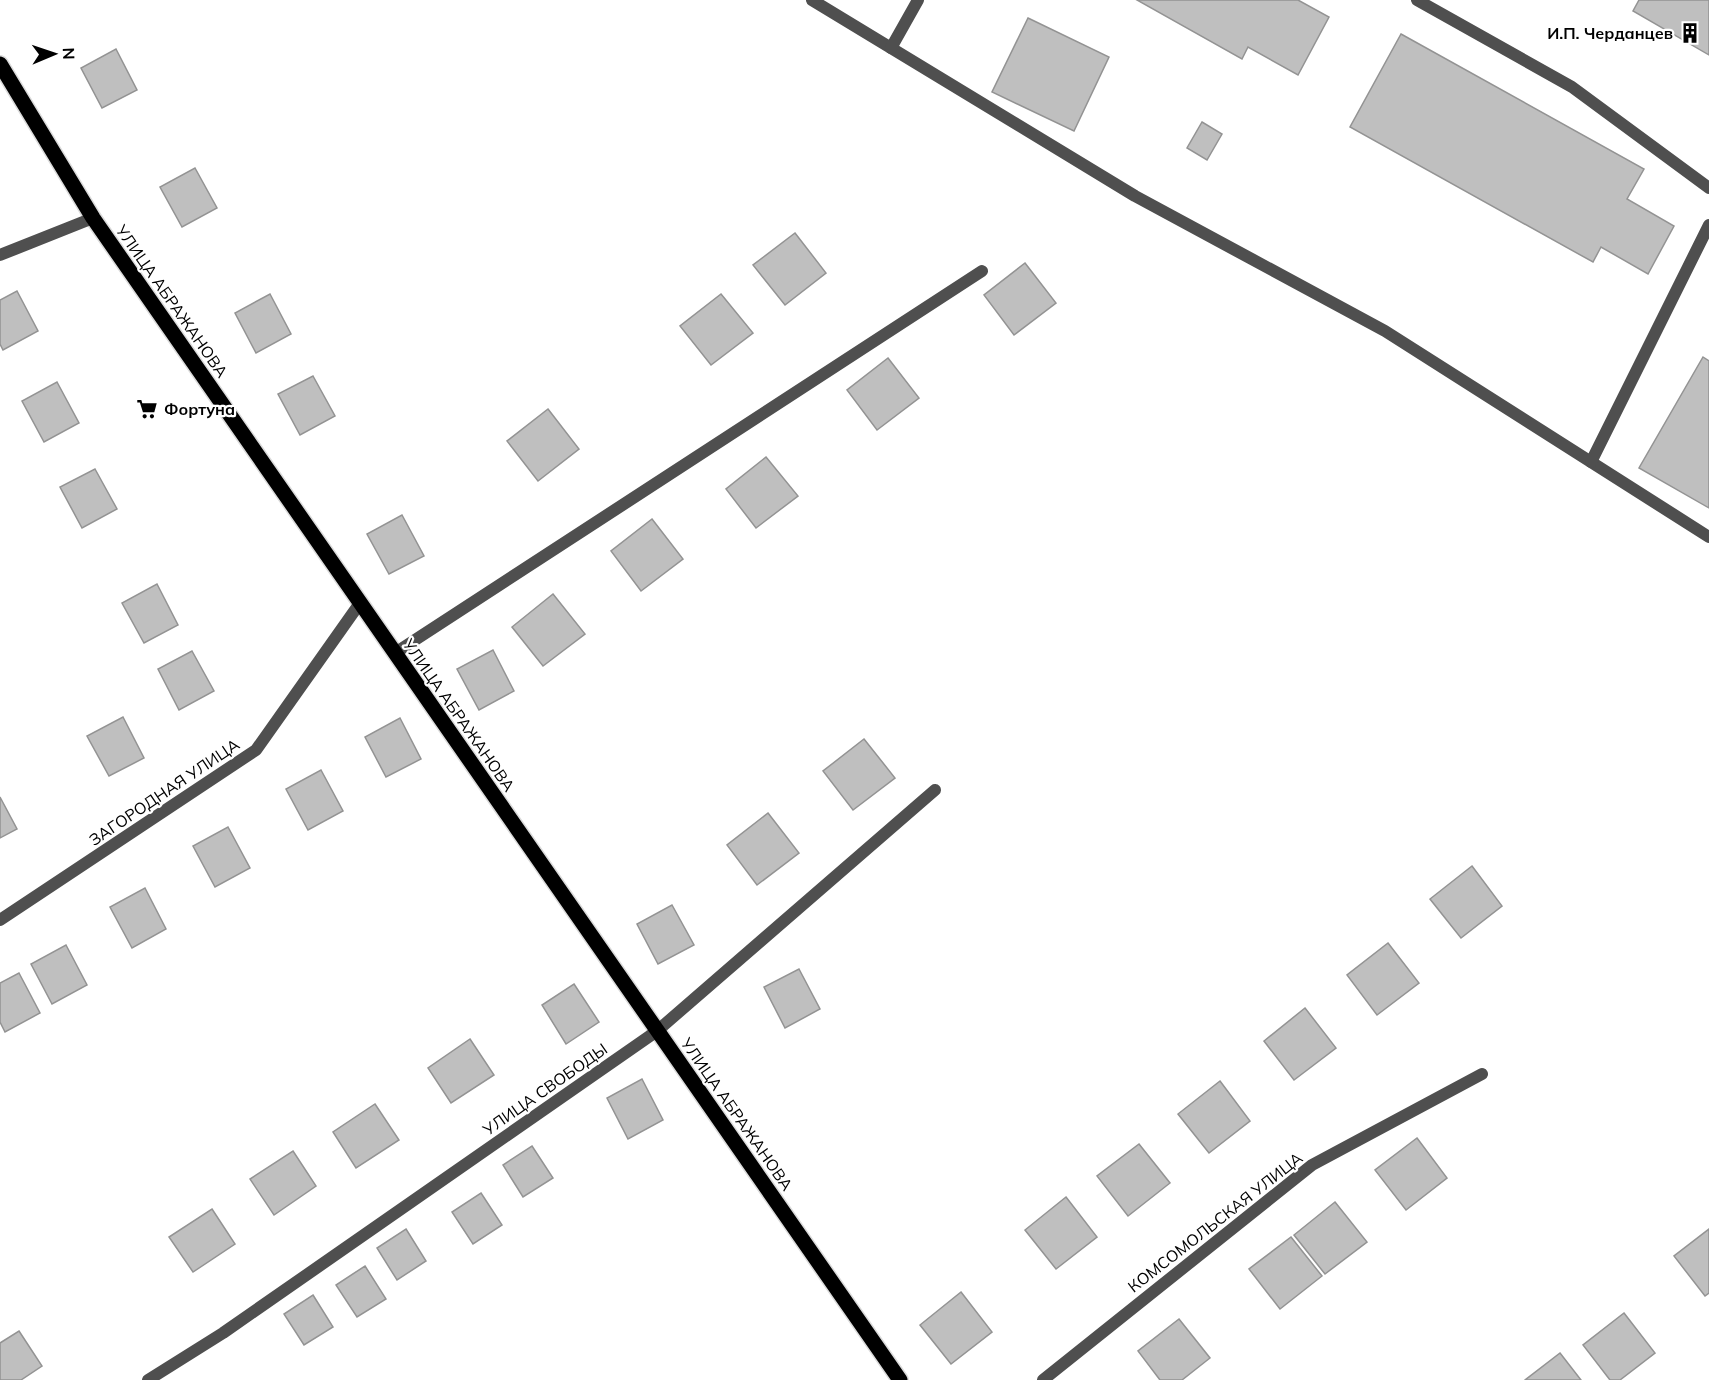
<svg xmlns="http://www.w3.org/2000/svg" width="1709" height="1380" font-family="Mulish,sans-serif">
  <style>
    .building { fill: #bfbfbf; stroke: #939393; stroke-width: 1.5 }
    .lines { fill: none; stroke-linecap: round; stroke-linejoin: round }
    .primary-casing { stroke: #dbdbdb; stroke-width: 18 }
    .service { stroke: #4f4f4f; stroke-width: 12 }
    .minor { stroke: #4f4f4f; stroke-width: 12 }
    .primary { stroke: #000; stroke-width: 15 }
    .labels { text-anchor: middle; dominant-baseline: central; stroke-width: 4.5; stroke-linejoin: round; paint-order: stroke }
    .poi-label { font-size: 16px; font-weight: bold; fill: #000; stroke: #fff; text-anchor: end }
    .street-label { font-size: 16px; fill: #000; stroke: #fff }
  </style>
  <rect width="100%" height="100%" fill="#fff"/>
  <g class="building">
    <path d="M1137 0H1298L1329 17 1298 75 1248 47 1242 59Z"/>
    <path d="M1639 0H1709V55L1633 11Z"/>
    <path d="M1028 18 1109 57 1074 131 992 92Z"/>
    <path d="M1401 34 1644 169 1627 199 1674 226 1648 274 1601 247 1593 262 1350 127Z"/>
    <path d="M116 49 137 90 102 108 81 68Z"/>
    <path d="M1202 122 1222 134 1207 160 1187 148Z"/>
    <path d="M195 168 217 208 182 227 160 187Z"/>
    <path d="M795 233 826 273 785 305 753 265Z"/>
    <path d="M1025 263 1056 303 1014 335 984 295Z"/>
    <path d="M17 291 38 331 3 350 0 344V300Z"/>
    <path d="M270 294 291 334 256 353 235 313Z"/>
    <path d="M721 294 753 333 711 365 680 326Z"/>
    <path d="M1703 357 1709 361V508L1639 468Z"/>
    <path d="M888 358 919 398 877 430 847 390Z"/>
    <path d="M313 376 335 416 300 435 278 394Z"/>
    <path d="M57 382 79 423 44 442 22 401Z"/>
    <path d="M548 409 579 449 538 481 507 441Z"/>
    <path d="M766 457 798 496 756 528 726 489Z"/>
    <path d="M95 469 117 509 82 528 60 487Z"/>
    <path d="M402 515 424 556 389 574 367 534Z"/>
    <path d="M652 519 683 559 641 591 611 551Z"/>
    <path d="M157 584 178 625 144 643 122 603Z"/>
    <path d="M553 594 585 634 543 666 512 627Z"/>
    <path d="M493 650 514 691 479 710 457 669Z"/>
    <path d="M192 651 214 691 179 710 158 669Z"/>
    <path d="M123 717 144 758 109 776 87 736Z"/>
    <path d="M400 718 421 759 386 777 365 737Z"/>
    <path d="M864 739 895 778 853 810 823 771Z"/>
    <path d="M321 770 343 811 308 830 286 789Z"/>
    <path d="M0 797 17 829 0 838Z"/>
    <path d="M768 813 799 853 757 885 727 845Z"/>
    <path d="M228 827 250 868 215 887 193 846Z"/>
    <path d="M1472 866 1502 906 1461 938 1430 899Z"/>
    <path d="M145 888 166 929 132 948 110 907Z"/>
    <path d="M672 905 694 945 658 964 637 924Z"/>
    <path d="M1388 943 1419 983 1377 1015 1347 975Z"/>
    <path d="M66 945 87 985 52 1004 31 964Z"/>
    <path d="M799 969 820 1009 785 1028 764 987Z"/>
    <path d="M19 973 40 1013 5 1032 0 1022V983Z"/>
    <path d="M574 984 599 1022 566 1044 542 1005Z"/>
    <path d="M1305 1008 1336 1048 1294 1080 1264 1041Z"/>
    <path d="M470 1039 494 1075 451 1103 428 1068Z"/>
    <path d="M642 1079 663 1120 628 1139 607 1098Z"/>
    <path d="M1220 1081 1250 1121 1209 1153 1178 1114Z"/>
    <path d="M375 1104 399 1140 356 1168 333 1132Z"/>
    <path d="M1417 1138 1447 1178 1406 1210 1375 1170Z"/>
    <path d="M1139 1144 1170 1183 1128 1216 1097 1176Z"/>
    <path d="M532 1146 553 1178 523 1197 503 1165Z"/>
    <path d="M293 1151 316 1186 274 1215 250 1179Z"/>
    <path d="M481 1193 502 1225 473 1244 452 1212Z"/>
    <path d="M1066 1197 1097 1237 1056 1269 1025 1230Z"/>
    <path d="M1335 1202 1367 1242 1325 1274 1294 1235Z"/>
    <path d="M212 1209 235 1244 193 1272 169 1237Z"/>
    <path d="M406 1229 426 1261 397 1280 377 1248Z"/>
    <path d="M1709 1229V1293L1705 1296 1674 1256Z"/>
    <path d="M1291 1237 1322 1276 1280 1309 1249 1269Z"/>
    <path d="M365 1266 386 1299 357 1317 336 1285Z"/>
    <path d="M961 1292 992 1332 951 1364 920 1325Z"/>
    <path d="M313 1295 333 1327 304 1345 284 1314Z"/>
    <path d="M1624 1313 1655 1353 1620 1380H1610L1583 1345Z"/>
    <path d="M1179 1319 1210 1358 1182 1380H1160L1138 1351Z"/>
    <path d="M19 1331 42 1366 21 1380H0V1343Z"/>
    <path d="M1560 1353 1581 1380H1525Z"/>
  </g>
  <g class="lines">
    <g class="primary-casing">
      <path id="primary" d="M0 64 93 218 900 1380"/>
    </g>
    <g class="service">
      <path d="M812 0 1135 196 1385 331 1709 537"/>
      <path d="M1417 0 1572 87 1709 188"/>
      <path d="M891 48 918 0"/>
      <path d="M1591 462 1709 225"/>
    </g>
    <g class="minor">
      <path d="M0 255 93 218"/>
      <path d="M395 653 982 271"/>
      <path d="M0 920 256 750 360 603"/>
      <path d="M148 1380 223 1333 657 1031 935 790"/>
      <path d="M1043 1380 1312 1165 1482 1074"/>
    </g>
    <use href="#primary" class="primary"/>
  </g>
  <defs>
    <g id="building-bare" transform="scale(1.62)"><path d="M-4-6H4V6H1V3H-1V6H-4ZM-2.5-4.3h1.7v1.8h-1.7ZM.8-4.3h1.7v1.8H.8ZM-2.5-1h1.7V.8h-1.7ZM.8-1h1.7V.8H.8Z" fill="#000" stroke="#fff" stroke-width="2.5" paint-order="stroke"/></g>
    <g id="supermarket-bare" transform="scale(1.62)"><path d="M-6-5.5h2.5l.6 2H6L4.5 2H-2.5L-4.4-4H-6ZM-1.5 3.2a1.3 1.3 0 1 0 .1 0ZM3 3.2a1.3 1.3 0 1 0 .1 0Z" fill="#000" stroke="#fff" stroke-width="2.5" paint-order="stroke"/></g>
  </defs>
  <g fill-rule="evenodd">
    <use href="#building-bare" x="1690" y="33"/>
    <use href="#supermarket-bare" x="147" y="409"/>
  </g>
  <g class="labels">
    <g class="poi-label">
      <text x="1673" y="33">И.П. Черданцев</text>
      <text x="164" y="409" text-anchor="start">Фортуна</text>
    </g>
    <g class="street-label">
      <text transform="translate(172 301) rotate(55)">УЛИЦА АБРАЖАНОВА</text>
      <text transform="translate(459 715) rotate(55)">УЛИЦА АБРАЖАНОВА</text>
      <text transform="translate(164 792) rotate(-34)">ЗАГОРОДНАЯ УЛИЦА</text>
      <text transform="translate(545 1089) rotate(-35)">УЛИЦА СВОБОДЫ</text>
      <text transform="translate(737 1114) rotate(55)">УЛИЦА АБРАЖАНОВА</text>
      <text transform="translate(1215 1222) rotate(-38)">КОМСОМОЛЬСКАЯ УЛИЦА</text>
    </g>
  </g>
  <g transform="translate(54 54) rotate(88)" stroke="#ffffff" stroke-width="4.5" paint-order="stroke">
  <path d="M0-4.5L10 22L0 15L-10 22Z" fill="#000000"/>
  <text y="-9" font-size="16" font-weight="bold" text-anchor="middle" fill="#000000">N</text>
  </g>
</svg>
